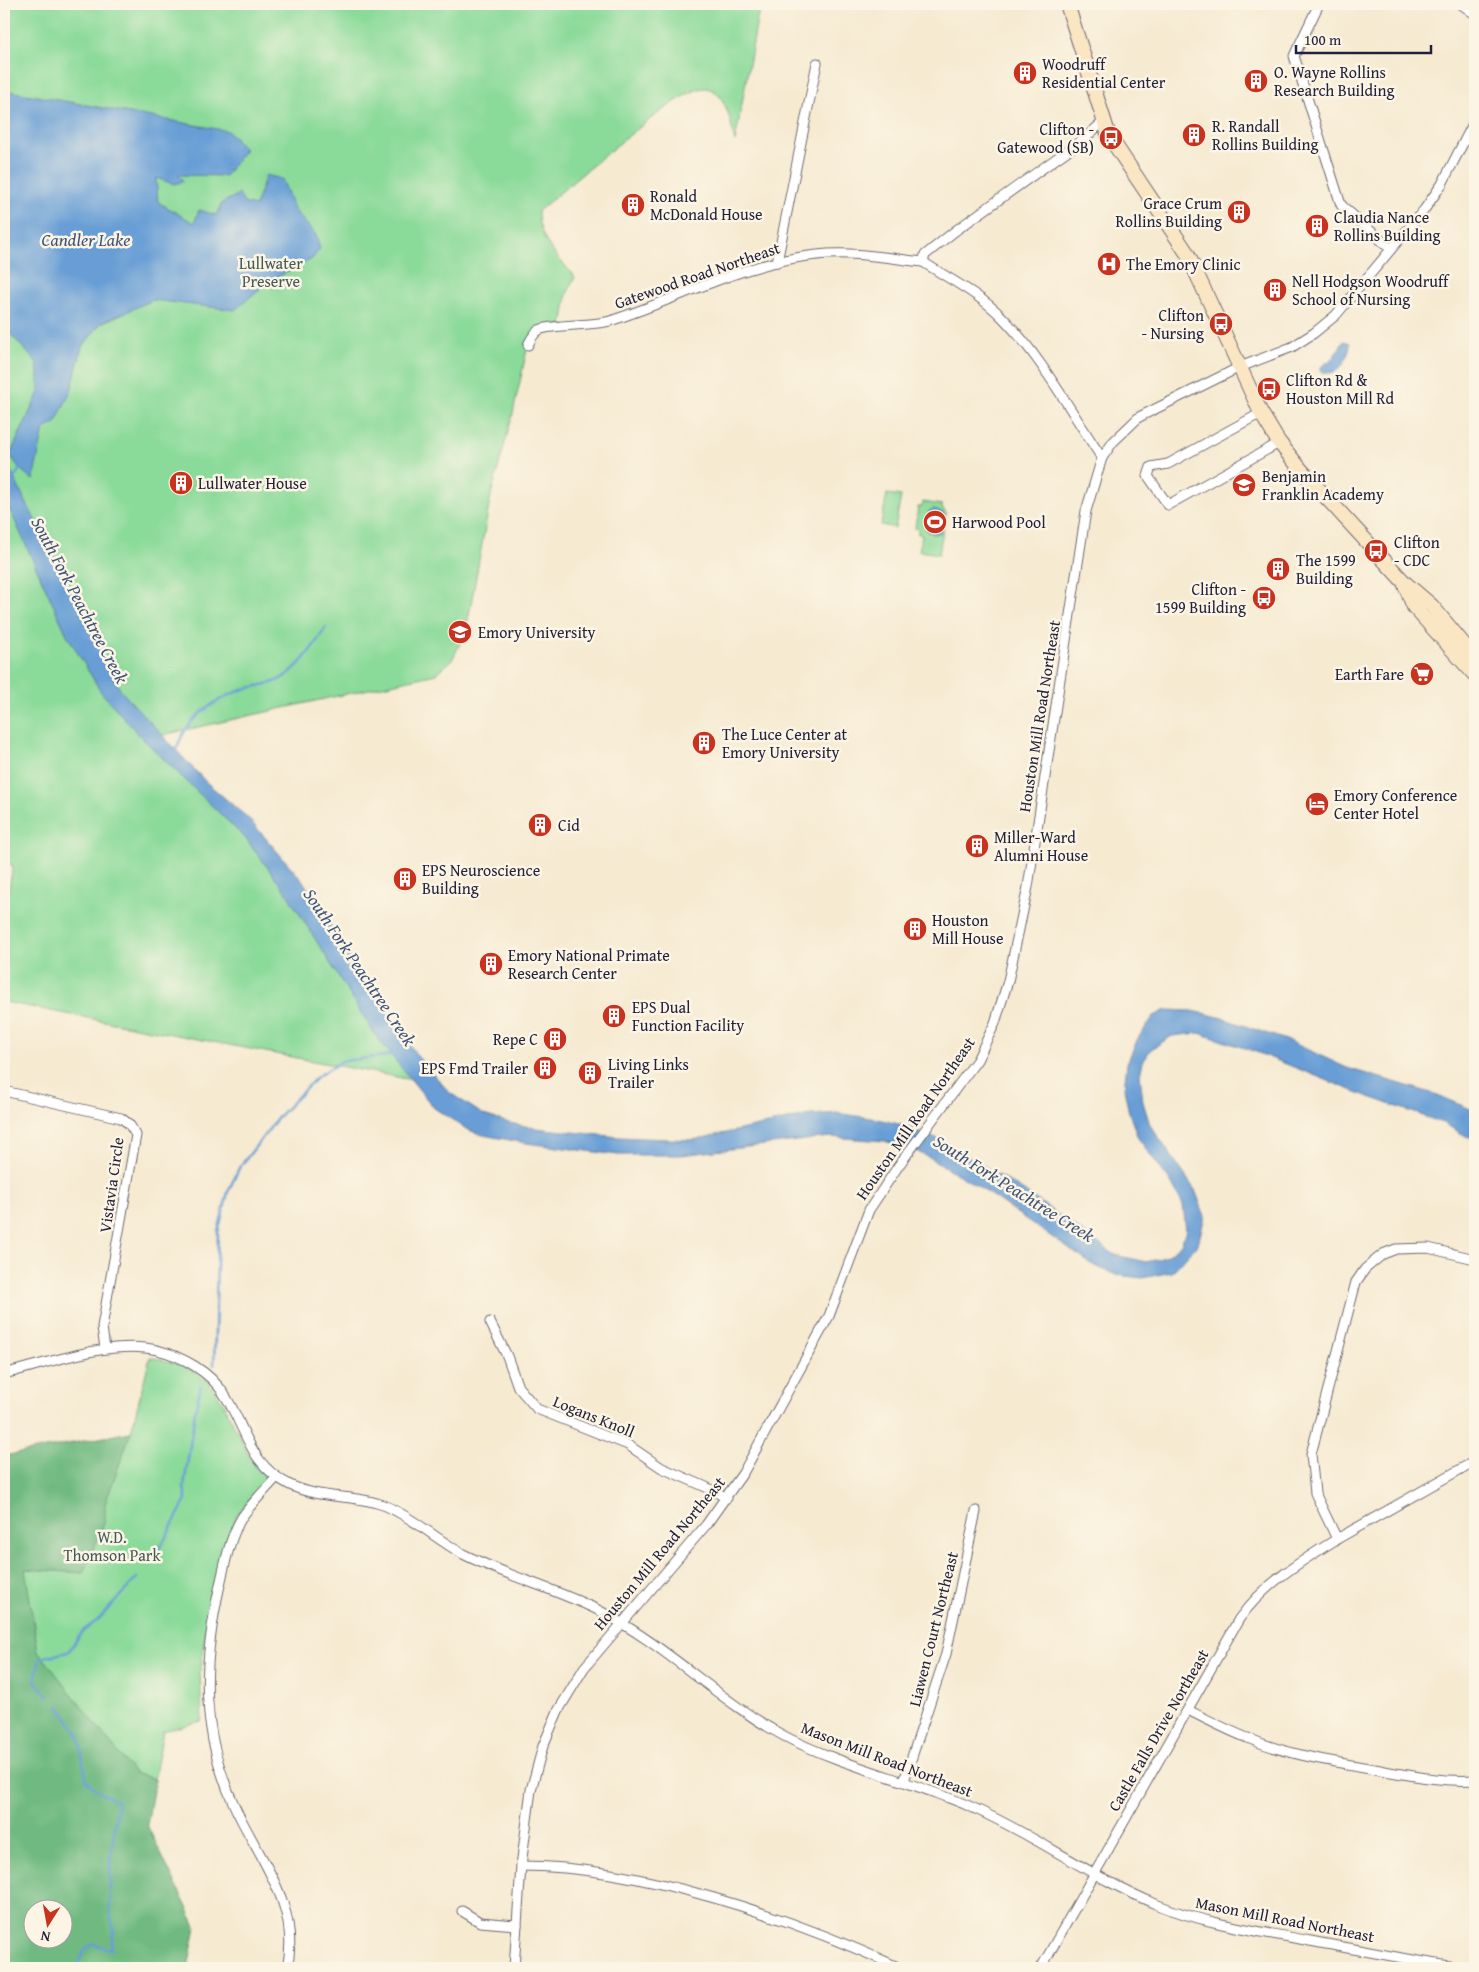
<svg xmlns="http://www.w3.org/2000/svg" width="1479" height="1972" font-family="'Gentium Book Plus',serif">
  <style>
    .green { fill: #8ada99; stroke: #567e6a; fill-rule: evenodd }
    .forest { fill: #6fba81; stroke: #486e5e; fill-rule: evenodd }
    .water { fill: #689ed5; stroke: #456088 }
    .lines { fill: none; stroke-linecap: round; stroke-linejoin: round }
    .stream { stroke: #689ed5; stroke-width: 2.5 }
    .street-casing { stroke: #6c6870; stroke-width: 11 }
    .secondary-casing { stroke: #6c6870; stroke-width: 16 }
    .street { stroke: #fff; stroke-width: 9 }
    .secondary { stroke: #fbe6c4; stroke-width: 14 }
    .labels { text-anchor: middle; dominant-baseline: central; stroke-width: 5; stroke-linejoin: round; paint-order: stroke }
    .poi-label { font-size: 16px; fill: #22223b; stroke: #fcf5e5; text-anchor: start }
    .park-label { font-size: 16px; fill: #415957; stroke: #fcf5e5 }
    .street-label { font-size: 16px; fill: #22223b; stroke: #fcf5e5 }
    .water-label { font-size: 18px; font-style: italic; fill: #3e5479; stroke: #fcf5e5 }
  </style>
  <rect width="100%" height="100%" fill="#fcf5e5"/>
  <filter id="ink" filterUnits="userSpaceOnUse"><feTurbulence type="fractalNoise" baseFrequency=".02" numOctaves="2"/><feDisplacementMap in="SourceGraphic" scale="10" xChannelSelector="R" yChannelSelector="G"/><feConvolveMatrix kernelMatrix="1 2 1 2 8 2 1 2 1" color-interpolation-filters="sRGB"/></filter>
  <filter id="wash" filterUnits="userSpaceOnUse"><feTurbulence type="fractalNoise" baseFrequency=".0096" numOctaves="4" result="noise"/><feDisplacementMap in="SourceGraphic" scale="20" xChannelSelector="R" yChannelSelector="G"/><feGaussianBlur stdDeviation="1.12" result="paint"/><feColorMatrix in="noise" values="0 0 0 0 0 0 0 0 0 0 0 0 0 0 0 0 0 1.4 0 .05"/><feComposite in="paint" operator="in"/></filter>
  <g filter="url(#wash)">
    <rect width="100%" height="100%" fill="#f6ead1"/>
    <g class="green">
      <path d="M4 4H760L735 142C731 126 727 91 706 88 681 85 564 191 538 211 538 240 557 256 575 277L567 294 562 327H548L528 345 513 413 491 495 466 631 452 660 436 674 154 737 254 840 428 1083 4 1002V916L13 865 4 863Z"/>
      <path d="M887 494 901 496 895 528 881 525Z"/>
      <path d="M923 502 942 505V508L946 513 939 554 919 551 922 535 918 534V529L915 528 918 507H922Z"/>
      <path d="M150 1357 185 1366 208 1381 222 1401 250 1457 269 1477 237 1515 221 1557 209 1604 200 1674 202 1721 163 1731 120 1968H4V1457L131 1432ZM32 1910H62V1940H32Z"/>
    </g>
    <path class="forest" d="M131 1432 105 1504V1521L83 1573 25 1569 38 1651 134 1773 155 1779 147 1825 196 1926 188 1968H4V1456ZM32 1910H62V1940H32Z"/>
    <g class="water">
      <path d="M4 90 228 131 245 149 225 176 178 175 184 181 174 184 156 178 158 202 194 223 199 210 216 215 222 203 239 194 244 203 255 206 266 175 282 179 295 211 316 235 320 249 312 259 268 282 235 310 153 300 101 323 82 347 71 391 55 424 44 429 33 480 20 469 10 455 39 392 37 363 4 327Z"/>
      <path d="M1344 341 1350 343C1349 357 1339 380 1320 371L1322 366 1332 359Z"/>
      <path d="M4 458 121 691 206 782 248 818 303 881 353 962 418 1057 450 1093 484 1115 509 1123 536 1128 619 1137 693 1140 810 1115 837 1113 877 1119 903 1125 941 1140 1024 1191 1115 1255 1146 1262 1159 1259 1171 1253 1181 1244 1186 1231 1183 1205 1170 1181 1138 1138 1129 1113 1124 1089 1127 1063 1138 1038 1154 1016 1166 1010 1193 1011 1219 1017 1289 1041 1347 1068 1438 1095 1475 1111V1141L1443 1123 1361 1094 1256 1052 1199 1033 1172 1036 1150 1050 1143 1062 1140 1075 1143 1102 1150 1125 1195 1190 1205 1216 1198 1244 1172 1272 1142 1278 1116 1275 1091 1264 976 1185 930 1158 910 1148 884 1141 830 1137 682 1155H618L526 1143 483 1135 468 1130 434 1108 375 1035 284 889 246 839 141 737 101 692 67 635 4 497Z"/>
      <path d="M934 509 943 513 940 533 933 534 927 531 929 511Z"/>
    </g>
    <g class="lines">
      <g class="stream">
        <path d="M14 478 20 469"/>
        <path d="M176 751C185 719 213 700 244 689 254 686 267 685 277 681 298 671 314 646 326 627"/>
        <path d="M214 1365 218 1232 228 1192 239 1168 280 1115 318 1076 342 1061 394 1055"/>
        <path d="M153 1557 159 1550 186 1500 184 1486 195 1411 201 1386"/>
        <path d="M48 1696 35 1681 40 1658 68 1652 83 1631 98 1620 137 1578"/>
        <path d="M59 1706 79 1736 86 1779 94 1788 118 1802 110 1861V1914L114 1929 111 1950 93 1944 84 1951 76 1968"/>
      </g>
    </g>
  </g>
  <g filter="url(#ink)">
    <g class="lines">
      <g class="street-casing">
        <g id="street">
          <path d="M1319 4 1294 56 1341 205 1391 249"/>
          <path d="M1461 4 1475 14"/>
          <path d="M777 262 817 63"/>
          <path d="M923 262C949 279 978 293 1001 316 1040 355 1071 412 1102 458"/>
          <path d="M528 345C531 339 533 334 539 330 550 324 593 326 610 321 679 299 744 262 817 255 852 251 888 258 923 262L925 255 955 231 1085 138 1104 121"/>
          <path d="M1261 413 1168 464 1151 467 1148 476 1168 505 1279 443"/>
          <path d="M4 1091 121 1118 129 1124 136 1135 102 1327 105 1349"/>
          <path d="M1475 1259 1428 1248 1396 1249 1383 1254 1365 1269 1356 1282 1311 1454 1315 1493 1337 1539 1475 1461"/>
          <path d="M490 1322 507 1356 518 1387 537 1409 628 1445 662 1468 706 1487 727 1498"/>
          <path d="M4 1374C48 1363 113 1339 157 1350 182 1356 210 1372 224 1394 247 1429 248 1464 290 1485 321 1500 356 1494 386 1506 414 1518 437 1540 463 1554 507 1576 556 1589 600 1611 666 1645 719 1701 784 1736 842 1766 908 1780 969 1806 1034 1834 1092 1878 1158 1905 1206 1924 1259 1931 1310 1941 1361 1950 1413 1961 1464 1968"/>
          <path d="M277 1477C265 1490 252 1503 242 1517 230 1537 225 1563 220 1585 202 1664 200 1732 235 1807 260 1861 301 1906 287 1968"/>
          <path d="M1188 1710C1208 1720 1229 1731 1250 1739 1291 1756 1337 1762 1380 1770 1412 1776 1443 1782 1475 1780"/>
          <path d="M904 1781 946 1654 976 1511"/>
          <path d="M521 1866C641 1866 792 1918 900 1968"/>
          <path d="M462 1911 480 1922 517 1925"/>
          <path d="M514 1968 521 1866 531 1790 543 1746 558 1711 584 1668 706 1525 743 1473 829 1316 869 1210 899 1165 977 1060 995 1023 1008 981 1028 887 1086 511 1102 458 1113 442 1139 417 1240 367 1292 347 1314 333 1336 315 1424 210 1442 184 1475 120"/>
          <path d="M1041 1968 1239 1619C1265 1583 1300 1562 1337 1539"/>
        </g>
      </g>
      <g class="secondary-casing">
        <g id="secondary">
          <path d="M1067 4 1109 136 1187 253 1261 413 1278 441 1302 471 1404 582 1432 606 1475 658"/>
          <path d="M1405 585 1414 607 1475 675"/>
        </g>
      </g>
      <use href="#street" class="street"/>
      <use href="#secondary" class="secondary"/>
    </g>
  </g>
  <defs>
    <g id="building-disc" transform="scale(1.25)"><circle r="9.5" fill="#c8321e" stroke="#fcf5e5"/><path d="M-4-6H4V6H1V3H-1V6H-4ZM-2.5-4.3h1.7v1.8h-1.7ZM.8-4.3h1.7v1.8H.8ZM-2.5-1h1.7V.8h-1.7ZM.8-1h1.7V.8H.8Z" fill="#fff"/></g>
    <g id="bus-disc" transform="scale(1.25)"><circle r="9.5" fill="#c8321e" stroke="#fcf5e5"/><path d="M-5-6H5V4H4V6H2V4H-2V6H-4V4H-5ZM-3.5-4V0h7V-4ZM-3.5 1.2v1.5H-2V1.2ZM2 1.2v1.5H3.5V1.2Z" fill="#fff"/></g>
    <g id="hospital-disc" transform="scale(1.25)"><circle r="9.5" fill="#c8321e" stroke="#fcf5e5"/><path d="M-5-5h3v3.5h4V-5h3V5h-3V1.5h-4V5h-3Z" fill="#fff"/></g>
    <g id="school-disc" transform="scale(1.25)"><circle r="9.5" fill="#c8321e" stroke="#fcf5e5"/><path d="M0-5L7-2L0 1L-7-2ZM-4 1L0 2.5L4 1V4Q0 6-4 4Z" fill="#fff"/></g>
    <g id="stadium-disc" transform="scale(1.25)"><circle r="9.5" fill="#c8321e" stroke="#fcf5e5"/><path d="M0-5a6.5 5 0 1 0 0 10a6.5 5 0 1 0 0-10ZM-3.5-1.8h7v3.6h-7Z" fill="#fff"/></g>
    <g id="university-disc" transform="scale(1.25)"><circle r="9.5" fill="#c8321e" stroke="#fcf5e5"/><path d="M0-5L7-2L0 1L-7-2ZM-4 1L0 2.5L4 1V4Q0 6-4 4Z" fill="#fff"/></g>
    <g id="supermarket-disc" transform="scale(1.25)"><circle r="9.5" fill="#c8321e" stroke="#fcf5e5"/><path d="M-6-5.5h2.5l.6 2H6L4.5 2H-2.5L-4.4-4H-6ZM-1.5 3.2a1.3 1.3 0 1 0 .1 0ZM3 3.2a1.3 1.3 0 1 0 .1 0Z" fill="#fff"/></g>
    <g id="hotel-disc" transform="scale(1.25)"><circle r="9.5" fill="#c8321e" stroke="#fcf5e5"/><path d="M-6-4.5h1.5V1H6V5H4.5V3h-9V5H-6ZM-4 0a1.8 1.8 0 1 1 3.6 0ZM.5 0V-2.5h3Q6-2.5 6 0Z" fill="#fff"/></g>
  </defs>
  <g fill-rule="evenodd">
    <use href="#building-disc" x="1025" y="73"/>
    <use href="#building-disc" x="1256" y="81"/>
    <use href="#building-disc" x="1194" y="135"/>
    <use href="#bus-disc" x="1111" y="138"/>
    <use href="#building-disc" x="633" y="205"/>
    <use href="#building-disc" x="1239" y="212"/>
    <use href="#building-disc" x="1317" y="226"/>
    <use href="#hospital-disc" x="1109" y="264"/>
    <use href="#building-disc" x="1275" y="290"/>
    <use href="#bus-disc" x="1221" y="324"/>
    <use href="#bus-disc" x="1269" y="389"/>
    <use href="#building-disc" x="181" y="483"/>
    <use href="#school-disc" x="1244" y="485"/>
    <use href="#stadium-disc" x="935" y="522"/>
    <use href="#bus-disc" x="1376" y="551"/>
    <use href="#building-disc" x="1278" y="569"/>
    <use href="#bus-disc" x="1264" y="598"/>
    <use href="#university-disc" x="460" y="632"/>
    <use href="#supermarket-disc" x="1422" y="674"/>
    <use href="#building-disc" x="704" y="743"/>
    <use href="#hotel-disc" x="1317" y="804"/>
    <use href="#building-disc" x="540" y="825"/>
    <use href="#building-disc" x="977" y="846"/>
    <use href="#building-disc" x="405" y="879"/>
    <use href="#building-disc" x="915" y="929"/>
    <use href="#building-disc" x="491" y="964"/>
    <use href="#building-disc" x="614" y="1016"/>
    <use href="#building-disc" x="555" y="1039"/>
    <use href="#building-disc" x="545" y="1068"/>
    <use href="#building-disc" x="590" y="1073"/>
  </g>
  <g class="labels">
    <g class="poi-label">
      <text x="1042" y="64">Woodruff<tspan x="1042" dy="18">Residential Center</tspan></text>
      <text x="1274" y="72">O. Wayne Rollins<tspan x="1274" dy="18">Research Building</tspan></text>
      <text x="1212" y="126">R. Randall<tspan x="1212" dy="18">Rollins Building</tspan></text>
      <text x="1094" y="129" text-anchor="end">Clifton -<tspan x="1094" dy="18">Gatewood (SB)</tspan></text>
      <text x="650" y="196">Ronald<tspan x="650" dy="18">McDonald House</tspan></text>
      <text x="1222" y="203" text-anchor="end">Grace Crum<tspan x="1222" dy="18">Rollins Building</tspan></text>
      <text x="1334" y="217">Claudia Nance<tspan x="1334" dy="18">Rollins Building</tspan></text>
      <text x="1126" y="264">The Emory Clinic</text>
      <text x="1292" y="281">Nell Hodgson Woodruff<tspan x="1292" dy="18">School of Nursing</tspan></text>
      <text x="1204" y="315" text-anchor="end">Clifton<tspan x="1204" dy="18">- Nursing</tspan></text>
      <text x="1286" y="380">Clifton Rd &amp;<tspan x="1286" dy="18">Houston Mill Rd</tspan></text>
      <text x="1262" y="476">Benjamin<tspan x="1262" dy="18">Franklin Academy</tspan></text>
      <text x="198" y="483">Lullwater House</text>
      <text x="952" y="522">Harwood Pool</text>
      <text x="1394" y="542">Clifton<tspan x="1394" dy="18">- CDC</tspan></text>
      <text x="1296" y="560">The 1599<tspan x="1296" dy="18">Building</tspan></text>
      <text x="1246" y="589" text-anchor="end">Clifton -<tspan x="1246" dy="18">1599 Building</tspan></text>
      <text x="478" y="632">Emory University</text>
      <text x="1404" y="674" text-anchor="end">Earth Fare</text>
      <text x="722" y="734">The Luce Center at<tspan x="722" dy="18">Emory University</tspan></text>
      <text x="1334" y="795">Emory Conference<tspan x="1334" dy="18">Center Hotel</tspan></text>
      <text x="558" y="825">Cid</text>
      <text x="994" y="837">Miller-Ward<tspan x="994" dy="18">Alumni House</tspan></text>
      <text x="422" y="870">EPS Neuroscience<tspan x="422" dy="18">Building</tspan></text>
      <text x="932" y="920">Houston<tspan x="932" dy="18">Mill House</tspan></text>
      <text x="508" y="955">Emory National Primate<tspan x="508" dy="18">Research Center</tspan></text>
      <text x="632" y="1007">EPS Dual<tspan x="632" dy="18">Function Facility</tspan></text>
      <text x="538" y="1039" text-anchor="end">Repe C</text>
      <text x="608" y="1064">Living Links<tspan x="608" dy="18">Trailer</tspan></text>
      <text x="528" y="1068" text-anchor="end">EPS Fmd Trailer</text>
    </g>
    <g class="park-label">
      <text x="271" y="263">Lullwater<tspan x="271" dy="18">Preserve</tspan></text>
      <text x="112" y="1537">W.D.<tspan x="112" dy="18">Thomson Park</tspan></text>
    </g>
    <g class="street-label">
      <text transform="translate(697 275) rotate(-19)">Gatewood Road Northeast</text>
      <text transform="translate(1039 716) rotate(-81)">Houston Mill Road Northeast</text>
      <text transform="translate(915 1118) rotate(-55)">Houston Mill Road Northeast</text>
      <text transform="translate(111 1185) rotate(-82)">Vistavia Circle</text>
      <text transform="translate(594 1416) rotate(22)">Logans Knoll</text>
      <text transform="translate(659 1553) rotate(-50)">Houston Mill Road Northeast</text>
      <text transform="translate(933 1629) rotate(-76)">Liawen Court Northeast</text>
      <text transform="translate(1158 1730) rotate(-60)">Castle Falls Drive Northeast</text>
      <text transform="translate(887 1759) rotate(21)">Mason Mill Road Northeast</text>
      <text transform="translate(1285 1919) rotate(11)">Mason Mill Road Northeast</text>
    </g>
    <g class="water-label">
      <text x="86" y="239">Candler Lake</text>
      <text transform="translate(80 600) rotate(62)">South Fork Peachtree Creek</text>
      <text transform="translate(360 967) rotate(56)">South Fork Peachtree Creek</text>
      <text transform="translate(1014 1188) rotate(32)">South Fork Peachtree Creek</text>
    </g>
  </g>
  <rect width="1479" height="1972" fill="none" stroke="#fcf5e5" stroke-width="20"/>
  <g transform="translate(48 1924) rotate(191)"><circle r="24" fill="#fcf5e5" stroke="#a5a1a1"/>
  <path d="M0-4L9 19L0 12L-9 19Z" fill="#c8321e"/>
  <text y="-8" font-size="14" font-weight="bold" text-anchor="middle" fill="#22223b">N</text>
  </g>
  <path d="M1296 45v8h135v-8" fill="none" stroke="#22223b" stroke-width="2.5"/>
  <text x="1304" y="45" font-size="15" fill="#22223b" stroke="#fcf5e5" stroke-width="4" paint-order="stroke">100 m</text>
</svg>
